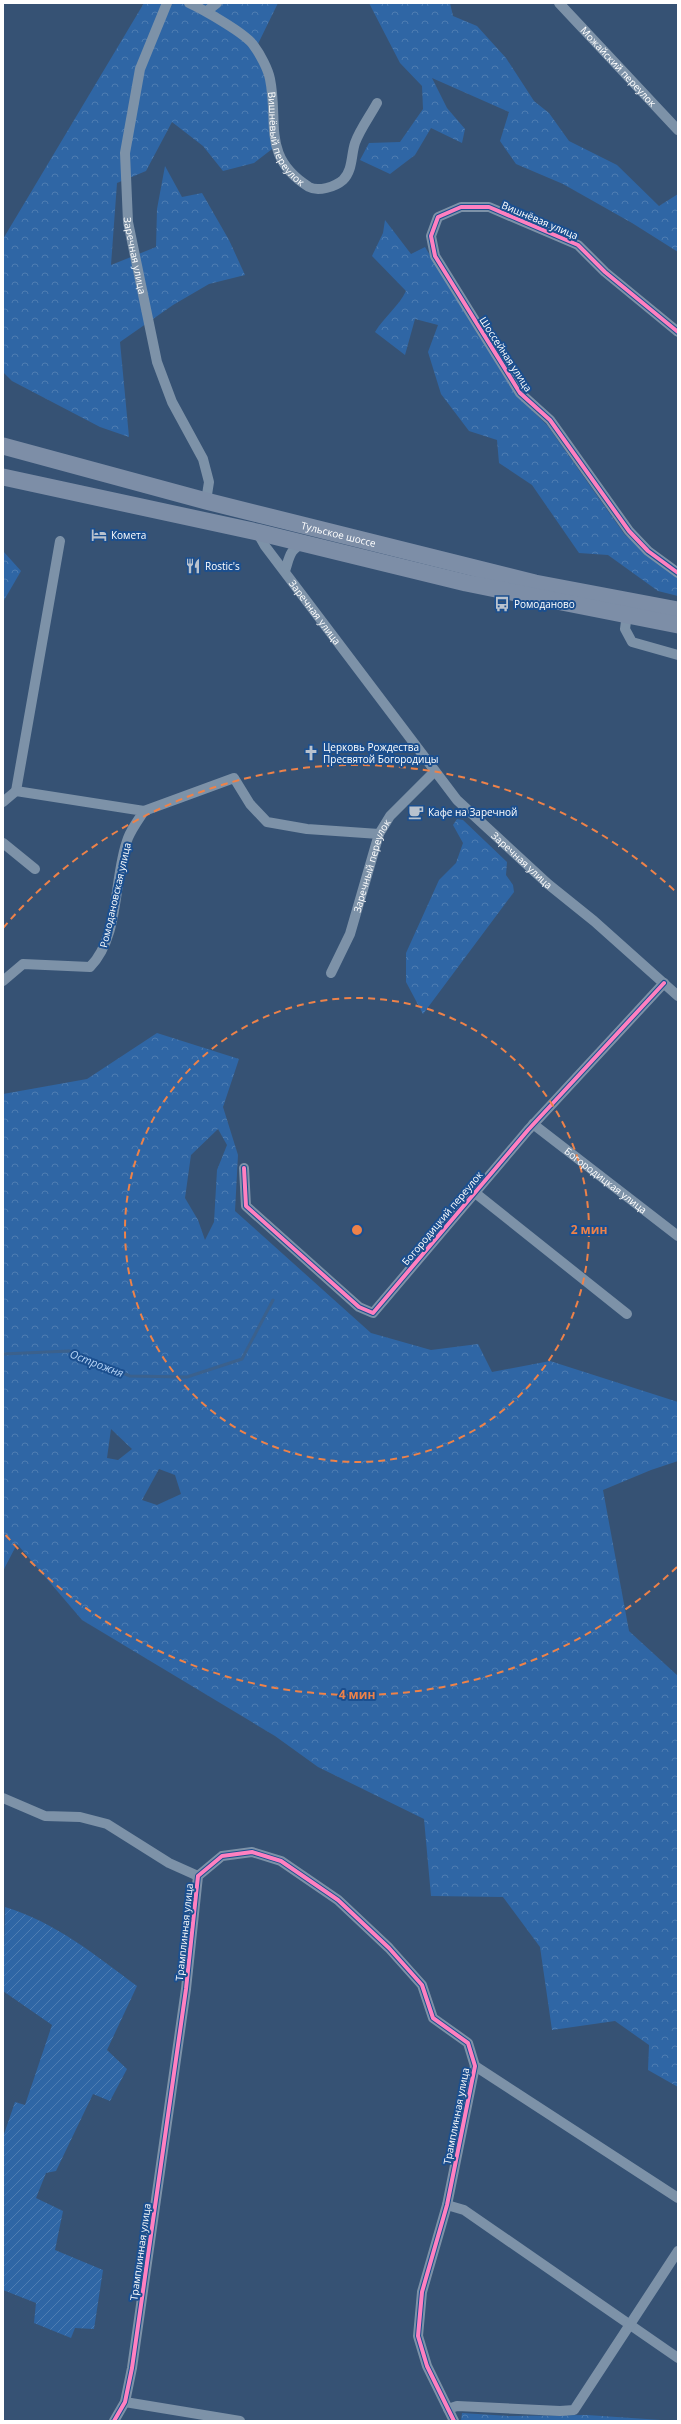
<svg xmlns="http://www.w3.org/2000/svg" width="681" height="2424" font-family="'Open Sans',sans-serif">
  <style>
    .forest { fill: url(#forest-crowns); fill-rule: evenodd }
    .garden { fill: url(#garden-furrows) }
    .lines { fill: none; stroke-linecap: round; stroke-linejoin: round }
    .stream { stroke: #3b618d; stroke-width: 3 }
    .minor { stroke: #7d92a8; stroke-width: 10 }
    .primary { stroke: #7d8ea7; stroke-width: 17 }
    .cycleway-casing { stroke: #1b4f8f; stroke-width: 6 }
    .cycleway { stroke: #ff80c0; stroke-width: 4 }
    .ring { fill: none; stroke: #ee8249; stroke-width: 2; stroke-dasharray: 7 5 }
    .labels { text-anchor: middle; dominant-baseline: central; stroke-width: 4; stroke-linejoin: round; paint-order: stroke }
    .street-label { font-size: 10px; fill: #fff; stroke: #1b4f8f }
    .poi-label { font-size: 10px; fill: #fff; stroke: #1b4f8f; text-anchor: start }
    .water-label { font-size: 11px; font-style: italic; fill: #b5d3f5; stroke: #1b4f8f }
    .centre { fill: #ee8249; stroke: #1b4f8f; stroke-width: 2 }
    .ring-label { font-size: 12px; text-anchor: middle; font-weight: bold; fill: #ee8249; stroke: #1b4f8f; stroke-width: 4; stroke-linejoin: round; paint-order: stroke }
  </style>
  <defs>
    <pattern id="forest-crowns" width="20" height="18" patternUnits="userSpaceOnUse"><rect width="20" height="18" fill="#2f66a5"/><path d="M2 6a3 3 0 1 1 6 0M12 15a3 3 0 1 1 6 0" fill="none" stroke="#4e7db2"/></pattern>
    <pattern id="garden-furrows" width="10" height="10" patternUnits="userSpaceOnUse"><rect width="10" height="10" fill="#2f66a5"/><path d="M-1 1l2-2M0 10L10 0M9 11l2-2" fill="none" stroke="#4e7db2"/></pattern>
  </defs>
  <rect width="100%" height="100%" fill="#365274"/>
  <g class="forest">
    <path d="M144 3H278L255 50 268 86 276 146 254 163 223 171 203 146 172 122 146 171 117 183 111 265 156 247 157 209 165 166 182 197 202 193 229 240 245 275 209 284 173 305 120 342 129 437 100 427 12 381 3 372V239Z"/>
    <path d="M369 3H450L453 16 477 26 506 58 534 101 549 113 569 141 617 165 659 206 678 194V252L632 223 563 184 516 164 500 141 509 112 432 78 447 108 465 129 462 143 431 128 415 155 390 174 360 160 369 143 400 142 423 109 422 86 400 63Z"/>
    <path d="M385 220 411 254 425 247 515 394 547 425 625 535 678 578V596L658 591 608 555 579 553 532 485 499 463 497 440 469 431 441 394 428 352 438 325 415 319 405 355 375 332C384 317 399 306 406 291L372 256 383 233Z"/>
    <path d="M3 551 21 571 3 602Z"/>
    <path d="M457 819 463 820 507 862 506 875 513 885 514 892 423 1014 406 982V953L439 880 456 863 463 843 453 825Z"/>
    <path d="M157 1033 239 1059 223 1107 238 1155 235 1211 371 1333 431 1350 478 1344 492 1372 550 1361 678 1402V1461L651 1470 603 1490 629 1631 678 1676V2087L648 2070 649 2045 615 2021 552 2030 540 1947 503 1897 431 1896 424 1819 318 1767 275 1736 82 1620 17 1544 3 1571V1094L87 1079ZM218 1129 227 1145 217 1170 214 1222 205 1240 198 1220 185 1198 191 1155ZM111 1429 132 1449 118 1460 107 1458ZM159 1469 175 1475 181 1494 157 1505 142 1500Z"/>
    <path d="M462 2413 509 2416 587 2415 676 2421H461Z"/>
  </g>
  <path class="garden" d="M5 1907C55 1922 95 1955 137 1986L107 2050 127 2069 110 2101 93 2094 56 2171 46 2173 36 2198 63 2211 55 2250 103 2270 94 2329 75 2328 71 2338 34 2323 36 2303 3 2290V2137L15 2102 25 2105 52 2025 3 1991Z"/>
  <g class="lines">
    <path class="stream" d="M3 1354 69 1351 130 1376 187 1377 242 1359 273 1300"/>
    <g class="minor">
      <path id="s1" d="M167 3 140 69 125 153 128 222 157 362 172 402 203 459 209 482 206 501"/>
      <path id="s2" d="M189 3C202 9 247 34 254 46 260 54 268 69 270 79 279 123 261 157 309 187 318 192 335 187 343 180 353 170 351 155 355 143 360 129 370 116 377 103"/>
      <path id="s3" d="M559 3 678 130"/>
      <path d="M207 11 217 3"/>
      <path d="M678 332 605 272 578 245 489 207H461L438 217 431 236 435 256 520 393 550 420 629 531 648 551 678 573"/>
      <path id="s4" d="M257 532 265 546 457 800 548 884 594 921 678 996"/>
      <path d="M285 571C289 559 290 547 304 544"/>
      <path d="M627 614 625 629 632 642 678 655"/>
      <path d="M16 791 60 541"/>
      <path d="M3 802 16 791 144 811C139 819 132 828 128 838 113 877 121 935 90 967L23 964 3 981"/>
      <path d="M144 811 234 778 250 804 267 822 307 829 379 834"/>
      <path d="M3 843 35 869"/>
      <path id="s5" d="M331 973 350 934 379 834 390 816 434 772"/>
      <path id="s6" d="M533 1124 678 1236"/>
      <path d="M244 1168 246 1206 359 1307 373 1313 528 1130 664 983"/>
      <path d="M474 1192 627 1314"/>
      <path d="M3 1798 45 1816 80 1817 107 1824 169 1863 198 1876"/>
      <path d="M475 2066 678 2198"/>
      <path d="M447 2205 464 2210 678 2358"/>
      <path d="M125 2402 240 2421"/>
      <path d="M448 2409 457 2406 560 2411 574 2410 678 2251"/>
      <path d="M114 2421 125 2402 132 2368 186 1989 198 1876 222 1856 252 1852 281 1861 338 1900 389 1948 422 1985 433 2018 468 2043 475 2066 447 2205 422 2292 418 2336 427 2366 454 2421"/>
    </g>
    <g class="primary">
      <path id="s7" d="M3 446 206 501 535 583 678 610"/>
      <path d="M3 477 257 532 466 583 678 625"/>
    </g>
    <g class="cycleway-casing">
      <g id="cycleway">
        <path d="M678 332 605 272 578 245 489 207H461L438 217 431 236 435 256 520 393 550 420 629 531 648 551 678 573"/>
        <path d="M244 1168 246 1206 359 1307 373 1313 528 1130 664 983"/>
        <path d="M114 2421 125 2402 132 2368 186 1989 198 1876 222 1856 252 1852 281 1861 338 1900 389 1948 422 1985 433 2018 468 2043 475 2066 447 2205 422 2292 418 2336 427 2366 454 2421"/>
      </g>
    </g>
    <use href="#cycleway" class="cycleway"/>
  </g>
  <g class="ring">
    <circle cx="357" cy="1230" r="232"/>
    <path d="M677 1567A465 465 0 0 1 3 1532M3 928A465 465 0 0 1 677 893"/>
  </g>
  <defs>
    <g id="hotel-bare" transform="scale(1.2)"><path d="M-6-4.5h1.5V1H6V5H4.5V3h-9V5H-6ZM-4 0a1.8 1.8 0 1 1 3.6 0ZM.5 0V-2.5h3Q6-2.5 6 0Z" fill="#b9c2ce" stroke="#1b4f8f" stroke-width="2.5" paint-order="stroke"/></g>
    <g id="restaurant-bare" transform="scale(1.2)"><path d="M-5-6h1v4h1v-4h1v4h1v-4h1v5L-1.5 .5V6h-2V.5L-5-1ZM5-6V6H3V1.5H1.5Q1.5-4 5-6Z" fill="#b9c2ce" stroke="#1b4f8f" stroke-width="2.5" paint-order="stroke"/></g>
    <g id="bus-bare" transform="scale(1.2)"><path d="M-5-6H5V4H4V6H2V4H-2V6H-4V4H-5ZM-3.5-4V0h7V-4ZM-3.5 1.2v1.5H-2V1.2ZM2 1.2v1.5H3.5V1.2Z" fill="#b9c2ce" stroke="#1b4f8f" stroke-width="2.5" paint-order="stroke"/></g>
    <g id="church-bare" transform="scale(1.2)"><path d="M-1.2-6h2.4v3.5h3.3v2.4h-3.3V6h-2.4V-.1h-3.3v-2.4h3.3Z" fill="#b9c2ce" stroke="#1b4f8f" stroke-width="2.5" paint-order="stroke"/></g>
    <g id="cafe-bare" transform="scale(1.2)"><path d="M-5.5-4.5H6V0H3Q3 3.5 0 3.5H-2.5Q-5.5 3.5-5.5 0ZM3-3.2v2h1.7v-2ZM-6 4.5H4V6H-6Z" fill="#b9c2ce" stroke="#1b4f8f" stroke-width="2.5" paint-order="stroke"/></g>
  </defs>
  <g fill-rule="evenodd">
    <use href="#hotel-bare" x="99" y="535"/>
    <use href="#restaurant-bare" x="193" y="566"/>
    <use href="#bus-bare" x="502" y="604"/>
    <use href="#church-bare" x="311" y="753"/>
    <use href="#cafe-bare" x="416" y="812"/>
  </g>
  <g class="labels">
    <g class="street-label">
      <text stroke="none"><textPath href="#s3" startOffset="87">Можайский переулок</textPath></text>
      <text stroke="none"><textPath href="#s2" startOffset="179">Вишнёвый переулок</textPath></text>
      <text transform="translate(540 220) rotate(23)">Вишнёвая улица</text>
      <text stroke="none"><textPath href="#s1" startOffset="260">Заречная улица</textPath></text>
      <text transform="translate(506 354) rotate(57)">Шоссейная улица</text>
      <text stroke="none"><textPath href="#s7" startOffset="347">Тульское шоссе</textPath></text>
      <text stroke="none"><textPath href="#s4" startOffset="99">Заречная улица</textPath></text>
      <text stroke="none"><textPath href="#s4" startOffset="423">Заречная улица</textPath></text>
      <text stroke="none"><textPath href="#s5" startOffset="115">Заречный переулок</textPath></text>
      <text transform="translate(115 895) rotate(-77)">Ромодановская улица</text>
      <text stroke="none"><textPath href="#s6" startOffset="92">Богородицкая улица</textPath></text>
      <text transform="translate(442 1218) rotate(-50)">Богородицкий переулок</text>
      <text transform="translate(184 1932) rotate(-84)">Трамплинная улица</text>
      <text transform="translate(456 2116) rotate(-79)">Трамплинная улица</text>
      <text transform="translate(140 2252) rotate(-82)">Трамплинная улица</text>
    </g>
    <g class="poi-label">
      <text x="111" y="535">Комета</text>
      <text x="205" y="566">Rostic's</text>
      <text x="514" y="604">Ромоданово</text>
      <text x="323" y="747">Церковь Рождества<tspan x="323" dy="12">Пресвятой Богородицы</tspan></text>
      <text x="428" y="812">Кафе на Заречной</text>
    </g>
    <g class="water-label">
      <text transform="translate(97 1363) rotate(21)">Острожня</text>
    </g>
  </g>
  <circle cx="357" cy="1230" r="6" class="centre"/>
  <g class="ring-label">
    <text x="589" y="1234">2 мин</text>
    <text x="357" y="1699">4 мин</text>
  </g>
  <rect width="681" height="2424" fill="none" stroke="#ffffff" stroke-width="8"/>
</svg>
